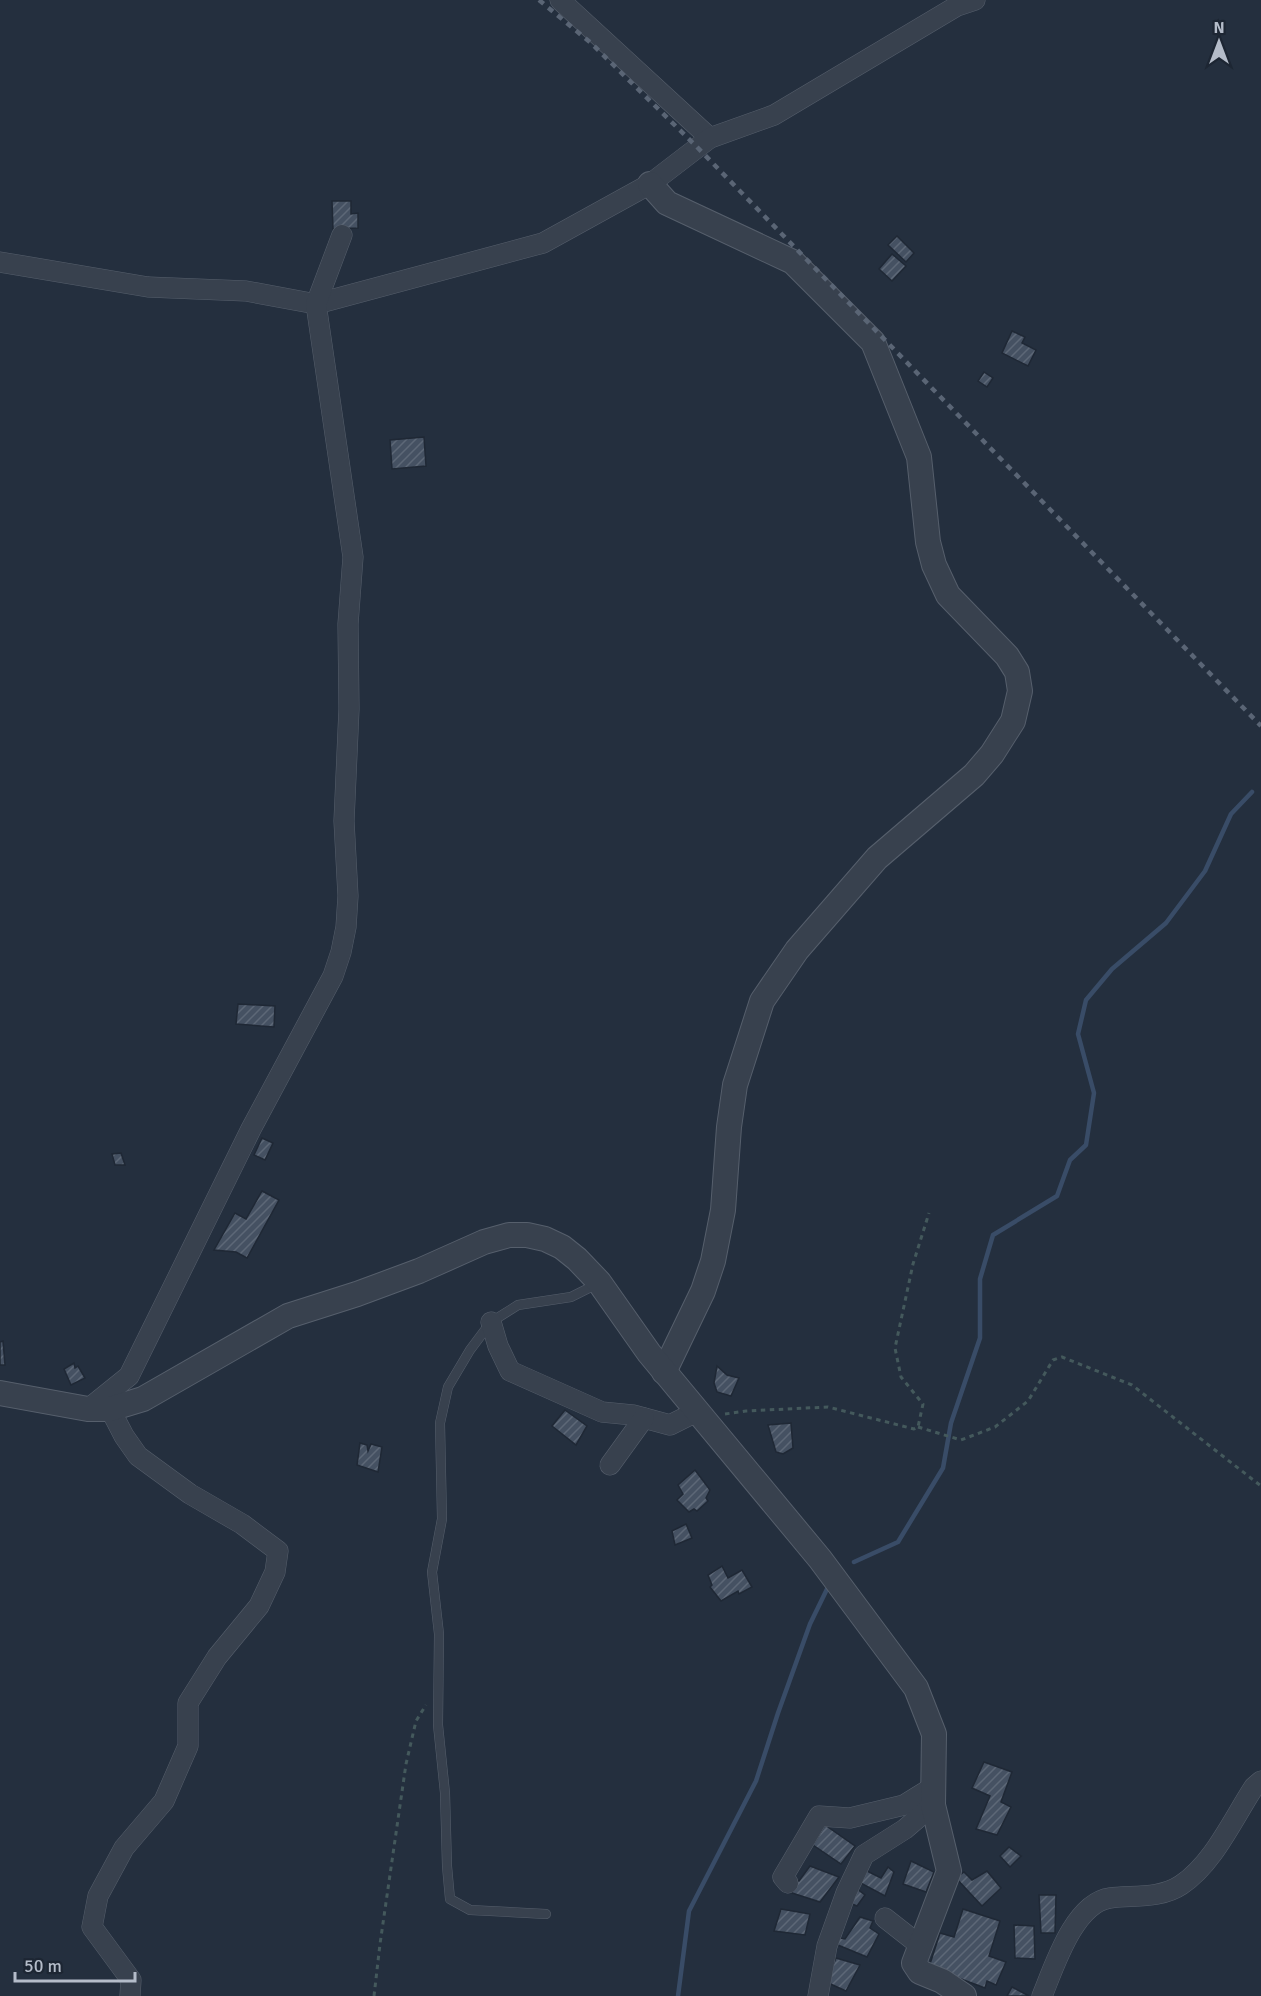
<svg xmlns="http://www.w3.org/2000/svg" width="1261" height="1996" font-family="Signika,sans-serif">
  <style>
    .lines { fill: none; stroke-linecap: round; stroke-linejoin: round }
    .stream { stroke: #394c67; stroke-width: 4.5 }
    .building { fill: url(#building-hatch); stroke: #1f2835; stroke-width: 1.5 }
    .service-casing { stroke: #565f6c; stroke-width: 10 }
    .minor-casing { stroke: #565f6c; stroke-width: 21 }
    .tertiary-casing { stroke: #565f6c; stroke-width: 26 }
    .path { stroke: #44595c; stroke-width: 3; stroke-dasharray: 4.5 4.5; stroke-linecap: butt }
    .service { stroke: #38414e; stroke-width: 9 }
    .minor { stroke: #38414e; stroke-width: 20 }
    .tertiary { stroke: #38414e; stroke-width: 24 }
    .rail { stroke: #5a6575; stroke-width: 4.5; stroke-dasharray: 6 6; stroke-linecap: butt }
  </style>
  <defs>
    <pattern id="building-hatch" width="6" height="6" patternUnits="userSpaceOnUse" patternTransform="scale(1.5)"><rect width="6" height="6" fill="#455162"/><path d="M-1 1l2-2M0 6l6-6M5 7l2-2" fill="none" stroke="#5d6877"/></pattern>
  </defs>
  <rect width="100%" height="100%" fill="#242f3e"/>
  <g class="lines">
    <g class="stream">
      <path d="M854 1562 898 1542 943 1468 951 1423 980 1338V1279L993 1235 1057 1196 1070 1160 1086 1145 1094 1093 1078 1034 1086 1000 1112 969 1166 923 1205 871 1231 814 1252 792"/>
      <path d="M678 1996 689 1911 756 1781 778 1713 810 1624 829 1585"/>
    </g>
  </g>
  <g class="building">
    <path d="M332 201H351V214L358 213V228L333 229Z"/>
    <path d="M897 236 914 253 906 262 888 245Z"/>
    <path d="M892 254 906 266 892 281 879 269Z"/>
    <path d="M1012 331 1025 337 1022 343 1036 350 1028 366 1002 353Z"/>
    <path d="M984 372 993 378 987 387 978 381Z"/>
    <path d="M424 437 426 466 392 469 390 440Z"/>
    <path d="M238 1004 275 1006 274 1027 236 1024Z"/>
    <path d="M262 1138 273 1143 265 1160 254 1155Z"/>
    <path d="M121 1153 125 1165H115L112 1154Z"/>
    <path d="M262 1191 279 1200 247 1258 236 1252 214 1250 235 1213 246 1219Z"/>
    <path d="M3 1341 5 1365H0V1342Z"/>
    <path d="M74 1363 75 1368 78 1366 85 1378 71 1385 64 1369Z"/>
    <path d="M717 1366 727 1375 739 1378 731 1396 717 1392 714 1383Z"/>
    <path d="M565 1410 587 1426 576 1445 552 1426Z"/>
    <path d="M791 1423 793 1448 783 1454 776 1452 768 1425Z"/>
    <path d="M360 1443 367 1445 368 1451 371 1444 382 1447 378 1472 357 1465Z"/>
    <path d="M695 1470 710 1490 706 1498 708 1501 697 1511 694 1509 689 1512 677 1500 683 1494 678 1485Z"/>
    <path d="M686 1524 692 1538 675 1545 672 1531Z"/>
    <path d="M722 1566 728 1578 742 1570 752 1587 739 1594 738 1591 721 1601 710 1587 712 1585 708 1575Z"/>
    <path d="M984 1762 1012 1772 1001 1802 1011 1807 997 1835 976 1829 990 1796 972 1788Z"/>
    <path d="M825 1825 855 1846 841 1864 813 1845Z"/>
    <path d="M1009 1847 1021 1856 1010 1867 1000 1856Z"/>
    <path d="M911 1861 934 1872 926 1892 903 1884Z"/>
    <path d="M810 1866 839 1877 820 1902 792 1893 796 1881H799Z"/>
    <path d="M888 1867 894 1872 885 1896 855 1880 861 1868 881 1878Z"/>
    <path d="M987 1871 1001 1888 982 1906 956 1878 964 1872 972 1880Z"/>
    <path d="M853 1886 865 1895 857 1906 845 1901Z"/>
    <path d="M1039 1895H1056L1055 1933H1041Z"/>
    <path d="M781 1909 810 1914 805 1935 774 1931Z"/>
    <path d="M963 1909 1000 1921 989 1956 1006 1962 996 1985 987 1981 985 1988 929 1967 940 1933 954 1937Z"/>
    <path d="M860 1917 873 1921 870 1928 879 1934 867 1957 833 1943 835 1937 845 1939Z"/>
    <path d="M1014 1925 1034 1926 1035 1959 1015 1958Z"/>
    <path d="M836 1958 860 1965 846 1991 826 1982Z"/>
    <path d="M1012 1987 1029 1996H1007Z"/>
  </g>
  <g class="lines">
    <g class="service-casing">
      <path id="service" d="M546 1914 470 1910 450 1899 447 1866 445 1793 438 1725 439 1634 432 1572 442 1519 440 1423 448 1387 470 1350 491 1322 518 1305 571 1297 599 1283"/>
    </g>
    <g class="minor-casing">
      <g id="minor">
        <path d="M560 0 710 138"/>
        <path d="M0 262 148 287 246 291 316 304 543 243 650 184 710 138 774 115 957 6 975 0"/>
        <path d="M491 1322 498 1346 510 1371 602 1412 633 1415 670 1425 696 1412"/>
        <path d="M88 1409 129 1376 251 1129 333 976 341 952 346 927 348 896 344 821 349 709 348 624 353 557 316 304 342 235"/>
        <path d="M110 1409 124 1436 138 1456 190 1494 242 1524 278 1551 275 1572 259 1606 217 1657 188 1703V1746L164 1801 124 1848 98 1896 92 1927 131 1980 130 1996"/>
        <path d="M610 1465 644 1418"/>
        <path d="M788 1883 783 1877 819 1816 850 1818 904 1805 933 1787"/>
        <path d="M885 1918 922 1947"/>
        <path d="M818 1996 827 1946 846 1893 864 1855 905 1829 933 1805"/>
        <path d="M1042 1996C1054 1967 1074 1903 1110 1898 1133 1895 1160 1899 1181 1885 1213 1864 1233 1819 1254 1787L1261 1781"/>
      </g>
    </g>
    <g class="tertiary-casing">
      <g id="tertiary">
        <path d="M650 184 667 203 793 262 873 342 919 457 928 542 934 565 948 595 1007 656 1017 672 1020 691 1013 721 992 754 974 775 877 858 797 950 762 1001 735 1085 729 1127 723 1210 713 1261 703 1291 664 1372"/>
        <path d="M0 1393 88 1409H110L143 1399 288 1316 357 1294 419 1271 484 1242 509 1235H527L545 1239 562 1247 577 1259 599 1282 649 1353 820 1559 916 1688 934 1734 933 1805 949 1871 914 1963 920 1972 942 1981 964 1996"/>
      </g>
    </g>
    <g class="path">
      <path d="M725 1414 746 1411 828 1407 914 1429 918 1427 923 1404 901 1377 895 1348 913 1264 929 1213"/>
      <path d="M918 1427 961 1440 995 1427 1028 1401 1053 1360 1062 1357 1132 1385 1261 1486"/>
      <path d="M374 1996 380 1944 406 1764 416 1721 426 1705"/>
    </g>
    <use href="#service" class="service"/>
    <use href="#minor" class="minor"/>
    <use href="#tertiary" class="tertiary"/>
    <path class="rail" d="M539 0 591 43 697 147 1261 726"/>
  </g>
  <g transform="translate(1219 42)" stroke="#1d2633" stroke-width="4.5" paint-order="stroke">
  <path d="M0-4.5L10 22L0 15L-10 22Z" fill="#b4bcc9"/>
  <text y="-9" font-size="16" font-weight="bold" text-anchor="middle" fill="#b4bcc9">N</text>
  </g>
  <path d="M15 1972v9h120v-9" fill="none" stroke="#b4bcc9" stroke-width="3"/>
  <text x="24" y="1972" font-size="18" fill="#b4bcc9" stroke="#1d2633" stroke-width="4.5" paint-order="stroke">50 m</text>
</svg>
